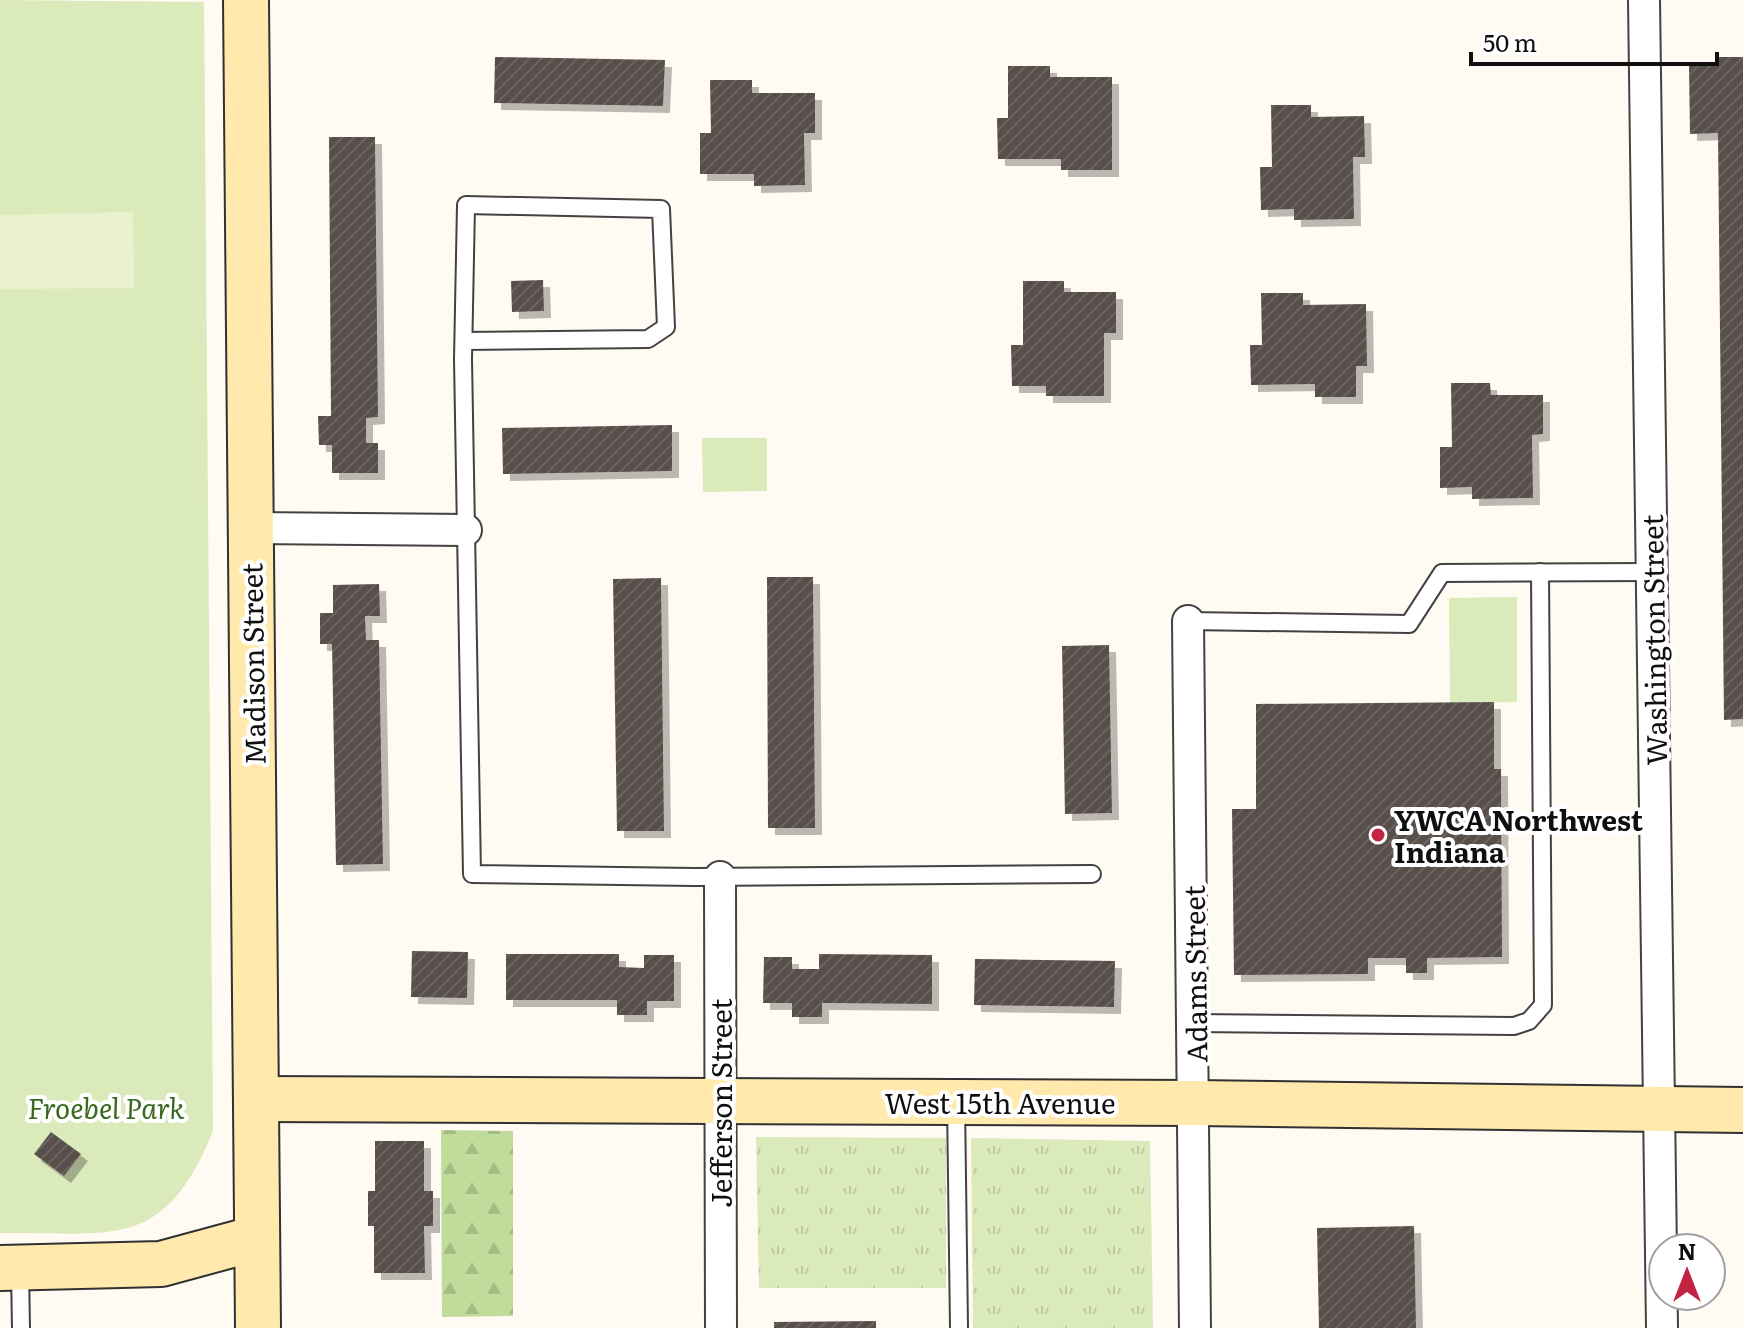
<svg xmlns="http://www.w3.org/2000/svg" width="1743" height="1328" font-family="Literata,serif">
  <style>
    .grass { fill: url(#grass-tufts) }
    .forest { fill: url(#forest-firs) }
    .park { fill: #dbeabb }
    .pitch { fill: #eaf1cd }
    .building { fill: url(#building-hatch); filter: url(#shadow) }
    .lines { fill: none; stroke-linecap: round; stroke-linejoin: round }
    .lane-casing { stroke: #424242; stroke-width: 20 }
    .street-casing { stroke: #424242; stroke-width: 34 }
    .secondary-casing { stroke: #313131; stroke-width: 48 }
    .lane { stroke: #fff; stroke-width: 16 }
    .street { stroke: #fff; stroke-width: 30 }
    .secondary { stroke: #ffe9ad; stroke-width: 44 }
    .poi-dot { fill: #c22544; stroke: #fff; stroke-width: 3 }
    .labels { text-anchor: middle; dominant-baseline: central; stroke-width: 8; stroke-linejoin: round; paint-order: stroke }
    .street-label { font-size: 28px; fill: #0f0f0f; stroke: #fff }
    .poi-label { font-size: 28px; font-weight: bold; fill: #0f0f0f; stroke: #fff; text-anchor: start }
    .park-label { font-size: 28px; font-style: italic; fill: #39691e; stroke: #fff }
  </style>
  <defs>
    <pattern id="grass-tufts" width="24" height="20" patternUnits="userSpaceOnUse" patternTransform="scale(2)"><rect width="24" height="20" fill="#dbeabb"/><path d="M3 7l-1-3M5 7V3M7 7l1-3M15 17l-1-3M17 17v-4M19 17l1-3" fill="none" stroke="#bbc8a0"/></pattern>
    <pattern id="forest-firs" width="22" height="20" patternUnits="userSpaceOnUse" patternTransform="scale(2)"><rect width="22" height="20" fill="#c1db9a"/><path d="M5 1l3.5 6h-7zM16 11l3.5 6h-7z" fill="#a5bb84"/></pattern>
    <pattern id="building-hatch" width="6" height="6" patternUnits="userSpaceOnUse" patternTransform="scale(2)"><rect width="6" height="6" fill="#584f4c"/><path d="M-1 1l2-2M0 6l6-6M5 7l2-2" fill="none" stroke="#6b6461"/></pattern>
    <filter id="shadow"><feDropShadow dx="7" dy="7" stdDeviation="0" flood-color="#0004"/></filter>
  </defs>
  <rect width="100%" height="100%" fill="#fffaf2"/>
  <g class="grass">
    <path d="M756 1137 946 1138V1288H759Z"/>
    <path d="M971 1138 1150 1141 1153 1328H973Z"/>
  </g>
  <path class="forest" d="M441 1130 513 1131V1316L442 1317Z"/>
  <g class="park">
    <path d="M0 0 204 2 213 1131C164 1252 113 1232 0 1233Z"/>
    <path d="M702 438H767V491L703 492Z"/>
    <path d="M1517 597V702L1450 703 1449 598Z"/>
  </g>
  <path class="pitch" d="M133 212 134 288 0 289V215Z"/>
  <g class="building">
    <path d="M495 57 665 60 663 106 494 103Z"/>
    <path d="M1718 57H1743V719L1724 720 1718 133 1690 134 1689 65H1718Z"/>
    <path d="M1008 66H1050V77H1112V170H1061V159H998L997 118H1008Z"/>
    <path d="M710 80H752V93H815V133H804L805 185 754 186V174H700V133H711Z"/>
    <path d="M1271 105H1311V117L1364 116 1365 157H1353L1354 219 1294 220V209L1261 210 1260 167H1272Z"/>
    <path d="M329 137H375L378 417 366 418V443H378V473H332V445H319L318 416H331Z"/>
    <path d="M543 280 544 311 512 312 511 281Z"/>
    <path d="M1023 281H1064V292H1116V333H1104V396H1046V386H1012L1011 345H1023Z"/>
    <path d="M1261 293H1303V305L1366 304 1367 366H1356V397H1315V384L1251 385 1250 345H1262Z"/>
    <path d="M1451 383H1490L1491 395H1543V434L1532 435 1533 498 1472 499V487L1440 488V447H1452Z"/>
    <path d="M672 425V471L503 474 502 428Z"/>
    <path d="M767 577H813L815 828H768Z"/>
    <path d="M661 578 664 831H617L613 579Z"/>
    <path d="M379 584 380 616H365L366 640H379L383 864 336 865 332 644H320V613H333V585Z"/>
    <path d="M1109 645 1112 813 1065 814 1062 646Z"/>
    <path d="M1494 702V769H1501L1502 957 1427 958V973H1406V958H1368V974L1234 975 1232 809H1256V704Z"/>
    <path d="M412 951 468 952 467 998 411 997Z"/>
    <path d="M506 954H619V967L644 968V955H674V1001H647V1015H617V1000H506Z"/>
    <path d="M819 954 932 955V1004L822 1003V1017H792V1003H763L764 957H792V969H819Z"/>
    <path d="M975 959 1115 961 1114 1007 974 1005Z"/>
    <path d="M51 1132 81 1154 64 1176 34 1154Z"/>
    <path d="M375 1141H424V1191H433V1226H424L425 1273H374V1226H368V1191H375Z"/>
    <path d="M1414 1226 1416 1328H1319L1317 1228Z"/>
    <path d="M876 1321V1328H774V1322Z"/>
  </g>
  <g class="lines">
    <g class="lane-casing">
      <g id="lane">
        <path d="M464 341 648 339 666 327 661 209 466 205 463 359 472 874 695 877 1092 874"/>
        <path d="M1188 621 1409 624 1442 573 1652 572"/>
        <path d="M1194 1023 1514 1026 1529 1021 1543 1005 1540 572"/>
        <path d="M956 1103 959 1328"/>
        <path d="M20 1270 21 1328"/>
      </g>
    </g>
    <g class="street-casing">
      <g id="street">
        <path d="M1644 0 1662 1328"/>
        <path d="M251 528 466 530"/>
        <path d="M1188 621 1195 1328"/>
        <path d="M720 877 721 1328"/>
      </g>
    </g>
    <g class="secondary-casing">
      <g id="secondary">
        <path d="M246 0 258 1328"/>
        <path d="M256 1099 1195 1103 1743 1110"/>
        <path d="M0 1268 161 1264 257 1238"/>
      </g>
    </g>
    <use href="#lane" class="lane"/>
    <use href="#street" class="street"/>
    <use href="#secondary" class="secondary"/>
  </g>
  <circle class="poi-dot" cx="1378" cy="835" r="8"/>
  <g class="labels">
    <g class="street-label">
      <text transform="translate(1653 640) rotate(-91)">Washington Street</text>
      <text transform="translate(252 664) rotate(-91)">Madison Street</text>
      <text transform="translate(1194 974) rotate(-91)">Adams Street</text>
      <text x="1000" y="1102">West 15th Avenue</text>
      <text transform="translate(720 1103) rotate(-90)">Jefferson Street</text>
    </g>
    <g class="poi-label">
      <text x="1394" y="819">YWCA Northwest<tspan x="1394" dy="32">Indiana</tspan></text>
    </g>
    <g class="park-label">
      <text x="106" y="1107">Froebel Park</text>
    </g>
  </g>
  <g transform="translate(1687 1272)"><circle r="38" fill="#ffffff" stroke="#9f9f9f" stroke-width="2"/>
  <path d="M0-6L14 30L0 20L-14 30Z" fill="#c22544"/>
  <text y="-12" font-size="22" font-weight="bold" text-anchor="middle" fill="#0f0f0f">N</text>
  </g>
  <path d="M1471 52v12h246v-12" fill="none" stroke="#0f0f0f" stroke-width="4"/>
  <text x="1483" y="52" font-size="24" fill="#0f0f0f" stroke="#ffffff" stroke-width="6" paint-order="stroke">50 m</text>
</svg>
